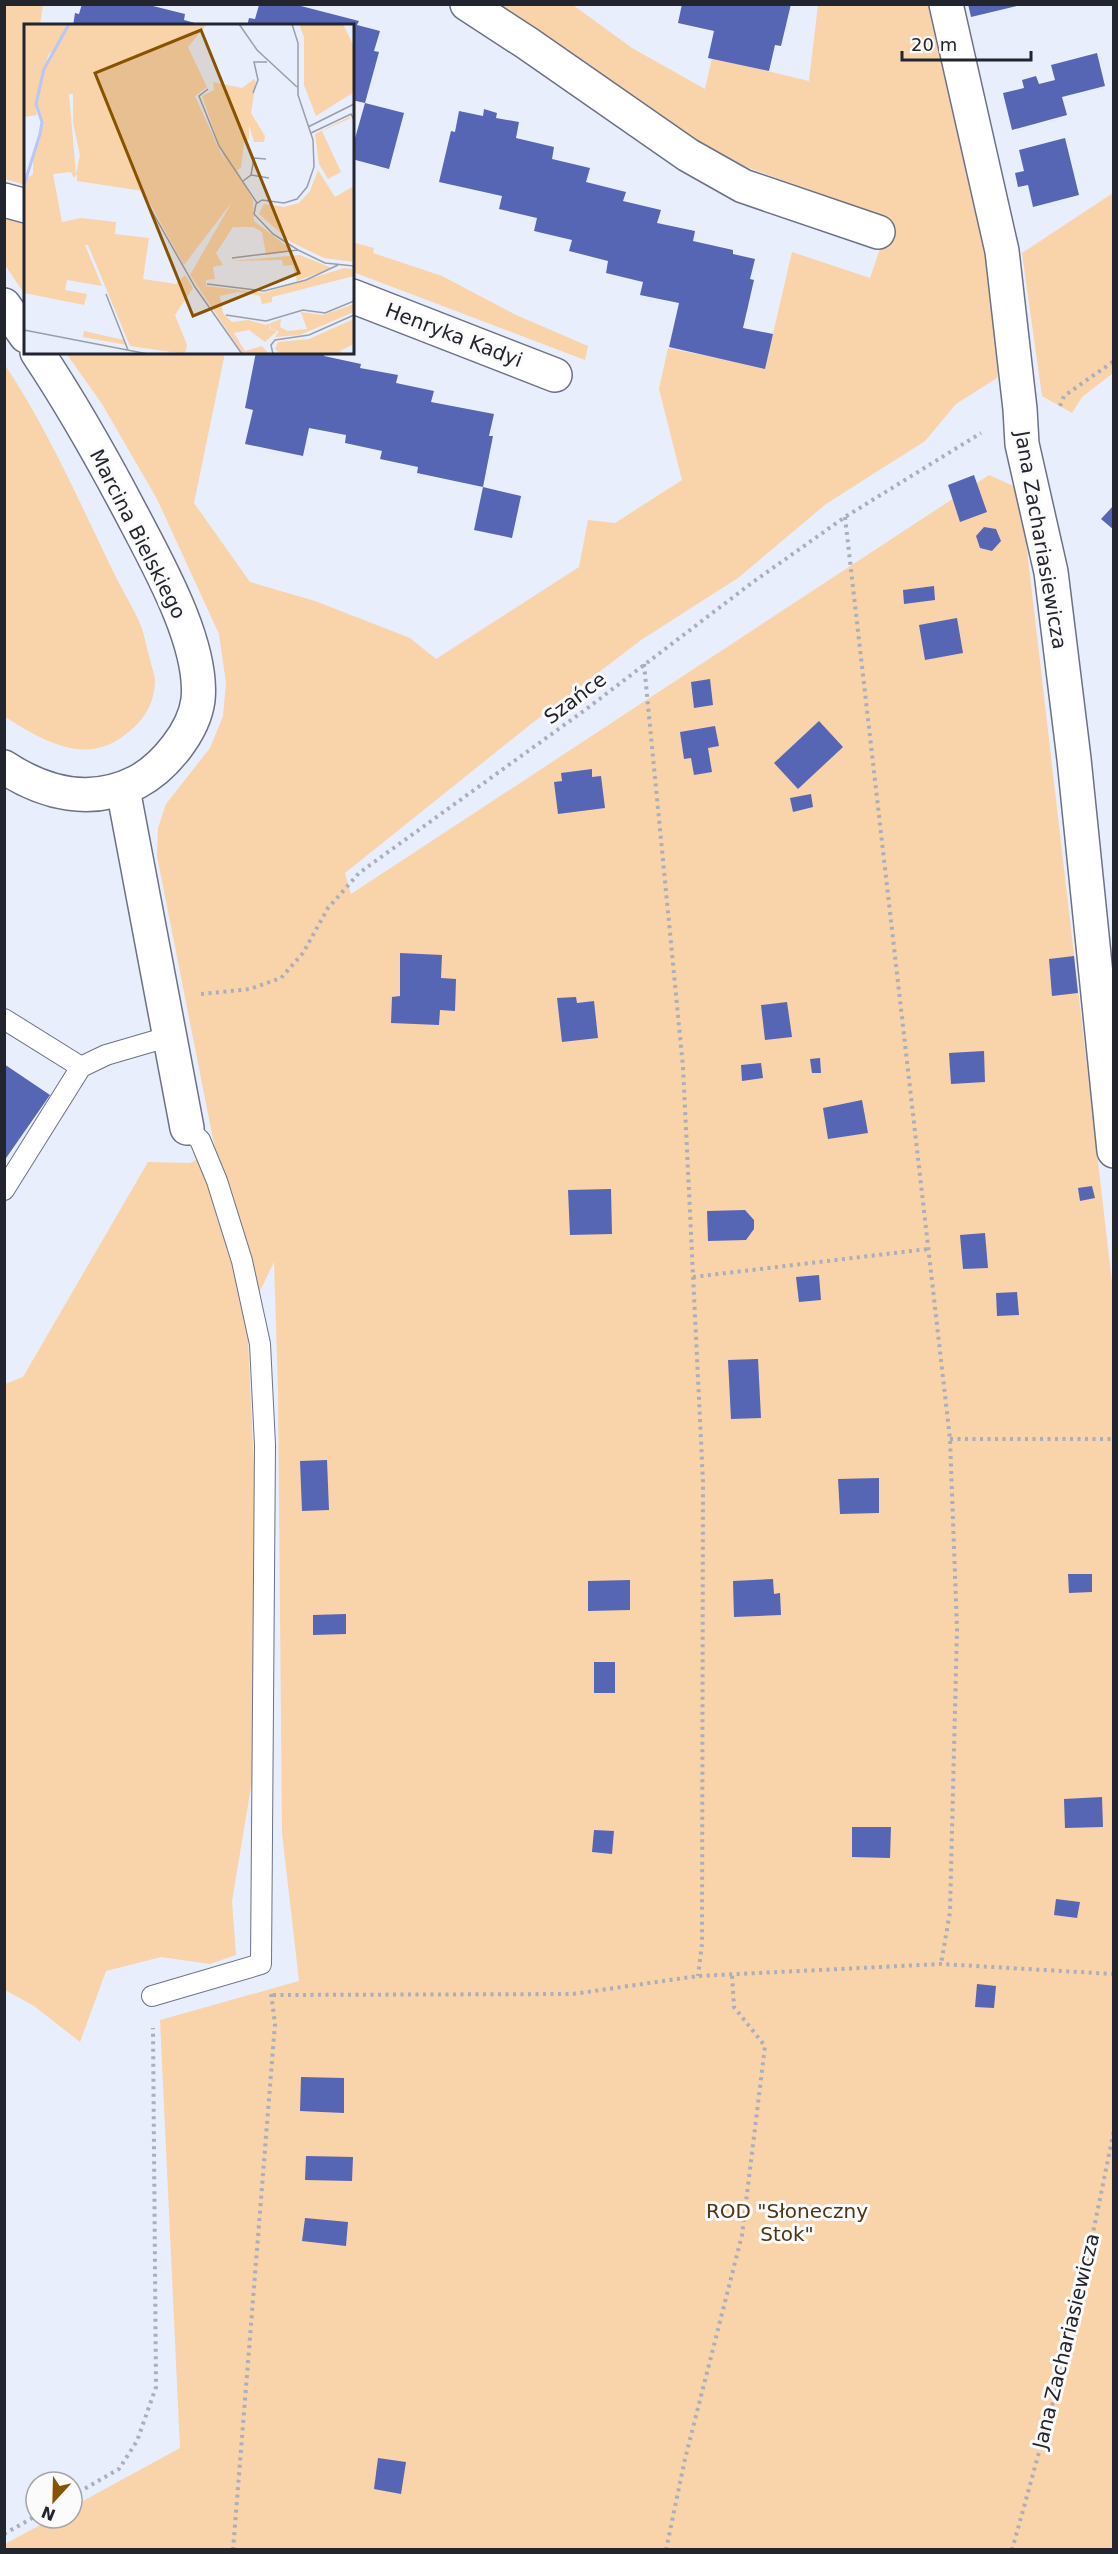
<svg xmlns="http://www.w3.org/2000/svg" width="1118" height="2554" font-family="'DejaVu Sans',sans-serif">
  <style>
    .green { fill: #f9d3aa }
    .building { fill: #5665b4 }
    .lines { fill: none; stroke-linecap: round; stroke-linejoin: round }
    .service-casing { stroke: #6c7187; stroke-width: 22 }
    .minor-casing { stroke: #6c7187; stroke-width: 36 }
    .tertiary-casing { stroke: #6c7187; stroke-width: 36 }
    .path { stroke: #abafbb; stroke-width: 4; stroke-dasharray: 3 4.5; stroke-linecap: butt }
    .service { stroke: #fff; stroke-width: 20 }
    .minor { stroke: #fff; stroke-width: 33 }
    .tertiary { stroke: #fff; stroke-width: 33 }
    .labels { text-anchor: middle; dominant-baseline: central; stroke-width: 6; stroke-linejoin: round; paint-order: stroke }
    .street-label { font-size: 20px; fill: #23252e; stroke: #fbfbfb }
    .park-label { font-size: 20px; fill: #503513; stroke: #fbfbfb }
    .inset-river { fill: none; stroke: #b8c6fa; stroke-width: 3 }
    .inset-road { fill: none; stroke: #9a9eaa; stroke-width: 1.5 }
    .view { fill: #875300; fill-opacity: 0.15; stroke: #875300; stroke-width: 3 }
    .inset-edge { fill: none; stroke: #23252e; stroke-width: 3 }
  </style>
  <rect width="100%" height="100%" fill="#e9eefc"/>
  <g class="green">
    <path d="M4 5H43L40 25 26 26 25 185 5 179Z"/>
    <path d="M498 5H573L632 48 705 89 712 58 809 81 818 5H930L990 272 1000 362 997 378 956 404 925 441 826 504 738 578 641 640 531 724 345 873 351 894 989 475 1020 489 1114 1300 1113 2549 5 2550V2544L53 2518H72V2507L180 2448 160 2020 299 1981 282 1833 278 1390 274 1262 247 1318 254 1470 253 1775 232 1901 236 1955 210 1964 161 1957 106 1971 80 2042 34 2006 5 1990V1384L23 1377 148 1162 190 1163 215 1149 157 856 158 828 166 804 210 748 223 716 226 683 219 634 157 499 102 404 66 353H225L194 503 250 582 315 601 410 638 436 659 579 567 588 520 615 523 682 480 659 389 668 348 765 368 792 252 870 278 890 220 719 157Z"/>
    <path d="M1113 193V373L1082 397 1072 413 1042 396 1022 253Z"/>
    <path d="M4 213 25 217V295L5 265Z"/>
    <path d="M352 242 374 248 373 253 442 276 516 315 588 346 585 360 353 272Z"/>
    <path d="M5 365C47 428 78 499 111 567 119 585 130 602 138 619 144 631 146 646 150 659 151 666 155 674 155 681 154 707 142 723 122 737 83 766 39 738 5 717Z"/>
  </g>
  <g class="building">
    <path d="M82 4H145L185 14 184 20 206 26H73L75 13 79 14Z"/>
    <path d="M682 4H791L781 46 775 45 769 71 708 58 714 31 678 23Z"/>
    <path d="M968 4H1021V5L971 17Z"/>
    <path d="M259 5H297L359 21 357 25 380 31 374 51 379 52 365 103 352 100V26H247L249 18 255 19Z"/>
    <path d="M1097 53 1105 86 1062 97 1067 115 1012 130 1003 93 1024 88 1022 80 1036 76 1039 84 1055 80 1051 65Z"/>
    <path d="M365 103 404 113 389 169 352 159V149Z"/>
    <path d="M484 109 497 113 496 118 519 122 516 138 554 147 552 159 590 168 586 182 626 192 623 201 661 210 657 223 695 231 693 241 733 250V254L755 259 750 279 754 280 743 328 773 334 765 369 669 347 679 303 640 295 643 282 606 273 608 261 569 251 572 240 534 231 537 218 499 209 502 196 439 182 451 131 455 132 459 111 483 116Z"/>
    <path d="M1065 138 1079 195 1033 207 1028 185 1018 187 1015 173 1024 171 1019 150Z"/>
    <path d="M256 352H325L324 356 361 364 360 368 398 375 396 383 434 391 431 402 494 414 489 436H493L483 487 417 473 418 467 380 459 382 451 345 443 346 435 309 428 303 456 245 444 253 410 245 408Z"/>
    <path d="M974 475 987 512 960 522 948 485Z"/>
    <path d="M483 487 521 496 512 538 474 530Z"/>
    <path d="M1114 505V530L1101 519Z"/>
    <path d="M984 527 996 529 1001 541 992 551 980 548 976 536Z"/>
    <path d="M934 586 935 600 904 604 903 590Z"/>
    <path d="M957 618 963 653 925 660 919 625Z"/>
    <path d="M710 679 713 705 694 708 691 682Z"/>
    <path d="M819 721 843 747 798 789 774 763Z"/>
    <path d="M715 726 719 746 708 748 712 772 694 775 691 758 684 759 680 732Z"/>
    <path d="M592 769V777L601 776 605 808 558 814 554 782 562 781 561 773Z"/>
    <path d="M811 794 813 807 793 812 790 798Z"/>
    <path d="M400 953 442 955 441 978 456 979 455 1011 440 1010 439 1025 391 1023 392 997 400 996Z"/>
    <path d="M1074 956 1078 993 1052 996 1049 959Z"/>
    <path d="M576 997 577 1003 594 1001 598 1038 562 1042 557 998Z"/>
    <path d="M787 1002 792 1037 765 1040 761 1005Z"/>
    <path d="M984 1051 985 1082 951 1084 949 1053Z"/>
    <path d="M820 1058 821 1073H812L810 1059Z"/>
    <path d="M761 1063 763 1078 742 1081 741 1065Z"/>
    <path d="M4 1064 50 1095 4 1161Z"/>
    <path d="M862 1100 868 1133 828 1139 823 1108Z"/>
    <path d="M1092 1186 1095 1198 1080 1201 1078 1188Z"/>
    <path d="M611 1189 612 1234 570 1235 568 1190Z"/>
    <path d="M745 1210 754 1220V1229L746 1240 708 1241 707 1211Z"/>
    <path d="M985 1233 988 1268 963 1269 960 1235Z"/>
    <path d="M819 1275 821 1300 799 1302 796 1277Z"/>
    <path d="M1017 1292 1019 1315 997 1316 996 1293Z"/>
    <path d="M758 1359 761 1418 731 1419 728 1360Z"/>
    <path d="M327 1460 329 1510 302 1511 300 1461Z"/>
    <path d="M879 1478V1513L840 1514 838 1479Z"/>
    <path d="M1068 1574H1092V1592L1069 1593Z"/>
    <path d="M773 1579 774 1594 780 1593 781 1615 734 1617 733 1581Z"/>
    <path d="M630 1580V1610L588 1611V1581Z"/>
    <path d="M346 1614V1634L313 1635V1615Z"/>
    <rect x="594" y="1662" width="21" height="31"/>
    <path d="M1102 1797 1103 1827 1065 1828 1064 1799Z"/>
    <path d="M852 1827H891L890 1858 852 1857Z"/>
    <path d="M594 1830 614 1831 612 1854 592 1852Z"/>
    <path d="M1056 1899 1080 1902 1077 1918 1054 1915Z"/>
    <path d="M977 1984 996 1986 994 2008 975 2007Z"/>
    <path d="M301 2077 344 2078V2113L300 2111Z"/>
    <path d="M306 2156 353 2157 352 2181 305 2180Z"/>
    <path d="M305 2218 348 2222 346 2246 302 2241Z"/>
    <path d="M378 2458 406 2462 401 2494 374 2489Z"/>
  </g>
  <g class="lines">
    <g class="service-casing">
      <g id="service">
        <path d="M4 1019 81 1067"/>
        <path d="M4 1190 81 1067 106 1055 171 1036"/>
        <path d="M152 1996 261 1964 265 1445 260 1344 242 1261 217 1181 200 1140 187 1128"/>
      </g>
    </g>
    <g class="minor-casing">
      <g id="minor">
        <path d="M467 4 527 43 688 155 743 186 878 232"/>
        <path d="M946 4 1002 251 1020 409 1022 444 1051 572 1074 759 1114 1151"/>
        <path d="M4 200 26 206"/>
        <path d="M352 296 555 375"/>
        <path d="M123 789 187 1128"/>
      </g>
    </g>
    <g class="tertiary-casing">
      <g id="tertiary">
        <path d="M4 305 26 336"/>
        <path d="M4 767C45 794 92 805 137 782 165 767 194 731 198 700 204 643 155 559 129 509 101 456 71 403 37 352"/>
      </g>
    </g>
    <g class="path">
      <path d="M1060 406 1064 396 1114 361"/>
      <path d="M845 517 950 1439 957 1629 950 1912 941 1964"/>
      <path d="M644 664 683 1067 703 1482 702 1944 698 1976"/>
      <path d="M201 994 250 989 281 978 303 953 328 908 359 873 585 710 753 582 845 517 981 433"/>
      <path d="M693 1277 928 1249"/>
      <path d="M950 1439H1114"/>
      <path d="M273 1995 573 1994 698 1976 941 1964 1114 1974"/>
      <path d="M72 2496 119 2469 137 2441 156 2387 153 2028"/>
      <path d="M4 2534 36 2516"/>
      <path d="M233 2550 275 2024 271 1993"/>
      <path d="M666 2550 685 2459 742 2235 765 2046 734 2007 732 1974"/>
      <path d="M1012 2550 1074 2326 1114 2130"/>
    </g>
    <use href="#service" class="service"/>
    <use href="#minor" class="minor"/>
    <use href="#tertiary" class="tertiary"/>
  </g>
  <g class="labels">
    <g class="street-label">
      <text transform="translate(454 335) rotate(21)">Henryka Kadyi</text>
      <text transform="translate(138 534) rotate(63)">Marcina Bielskiego</text>
      <text transform="translate(1041 540) rotate(80)">Jana Zachariasiewicza</text>
      <text transform="translate(575 698) rotate(-37)">Szańce</text>
      <text transform="translate(1066 2341) rotate(-76)">Jana Zachariasiewicza</text>
    </g>
    <g class="park-label">
      <text x="787" y="2211">ROD "Słoneczny<tspan x="787" dy="23">Stok"</tspan></text>
    </g>
  </g>
  <g transform="translate(24 24)">
    <rect width="330" height="330" fill="#e9eefc"/>
    <path d="M0 0H183L164 23 183 63 171 72 201 138 178 72 190 66 189 58 218 64 230 55 232 58 227 89 241 112 240 118H230L225 101V115L220 119 217 144 213 146 229 176 230 197 269 227 242 231 238 208 229 203H209L192 229 199 241 189 243 191 255 182 256V262L240 269 320 244 330 245V252L248 273V278L238 280 236 272 214 268 196 272 199 289 208 298 224 296 242 301 257 295 256 303 264 307 283 305 277 288 299 291 330 280V288L276 311 251 313 255 307 246 304 247 299 245 304 253 307 241 318 225 306 210 309 221 327 238 322 245 330H219L166 251 208 178 160 241 119 167 53 157V150L50 154 47 148 29 150 38 198 57 194 92 198 91 210 125 214 119 255 152 260 161 251 169 264 151 291 163 321 161 330 106 322 64 221H61L78 262 43 256 41 266 63 270 60 281 0 269V156L9 150V129L17 111 19 98 12 80 21 45 28 26 40 12H38L24 32 13 71 11 80 13 91 0 93ZM45 70H49V99L56 131 52 150ZM275 0H319L330 23V68L292 92 280 61V13ZM323 94 325 93 327 94 298 107 317 148 304 155 295 140 291 110ZM294 146 311 173 330 162V238L300 234 267 218 235 190 240 180 260 183 275 179 286 167ZM276 231 308 244 273 257 269 241 259 242 258 236 206 237ZM330 295V320L316 327 319 330H257L251 325 254 318 285 315ZM60 307 100 316 103 321 59 313Z" fill="#f9d3aa" fill-rule="evenodd"/>
    <path class="inset-river" d="M0 161 16 110 18 98 12 80 20 45 45 0"/>
    <path class="inset-road" d="M215 0 233 26 273 63M268 0 274 19V71L289 116 290 143 283 163 273 175 260 179 238 176 232 180 230 190 249 210 274 226 301 239 330 242M184 65 175 72 195 122 233 179M229 69 234 56 230 38H243M284 103 330 80M287 109 327 90 330 96M227 151 245 154M219 157 227 151 230 134 242 135M125 182 171 263 218 330M208 234 274 226M183 260 240 267 282 256 314 241M82 270 104 326M202 291 242 297 279 286 301 289 330 277M0 306 124 330M249 330 247 321 251 316 285 311 330 291"/>
    <path class="view" d="M177 6 275 249 169 292 71 49Z"/>
    <rect width="330" height="330" class="inset-edge"/>
  </g>
  <rect width="1118" height="2554" fill="none" stroke="#23252e" stroke-width="12"/>
  <g transform="translate(54 2500) rotate(202)"><circle r="28" fill="#fbfbfb" stroke="#a5a5a9" stroke-width="1.5"/>
  <path d="M0-4.5L10 22L0 15L-10 22Z" fill="#875300"/>
  <text y="-9" font-size="16" font-weight="bold" text-anchor="middle" fill="#23252e">N</text>
  </g>
  <path d="M902 51v9h129v-9" fill="none" stroke="#23252e" stroke-width="3"/>
  <text x="911" y="51" font-size="18" fill="#23252e" stroke="#fbfbfb" stroke-width="4.5" paint-order="stroke">20 m</text>
</svg>
